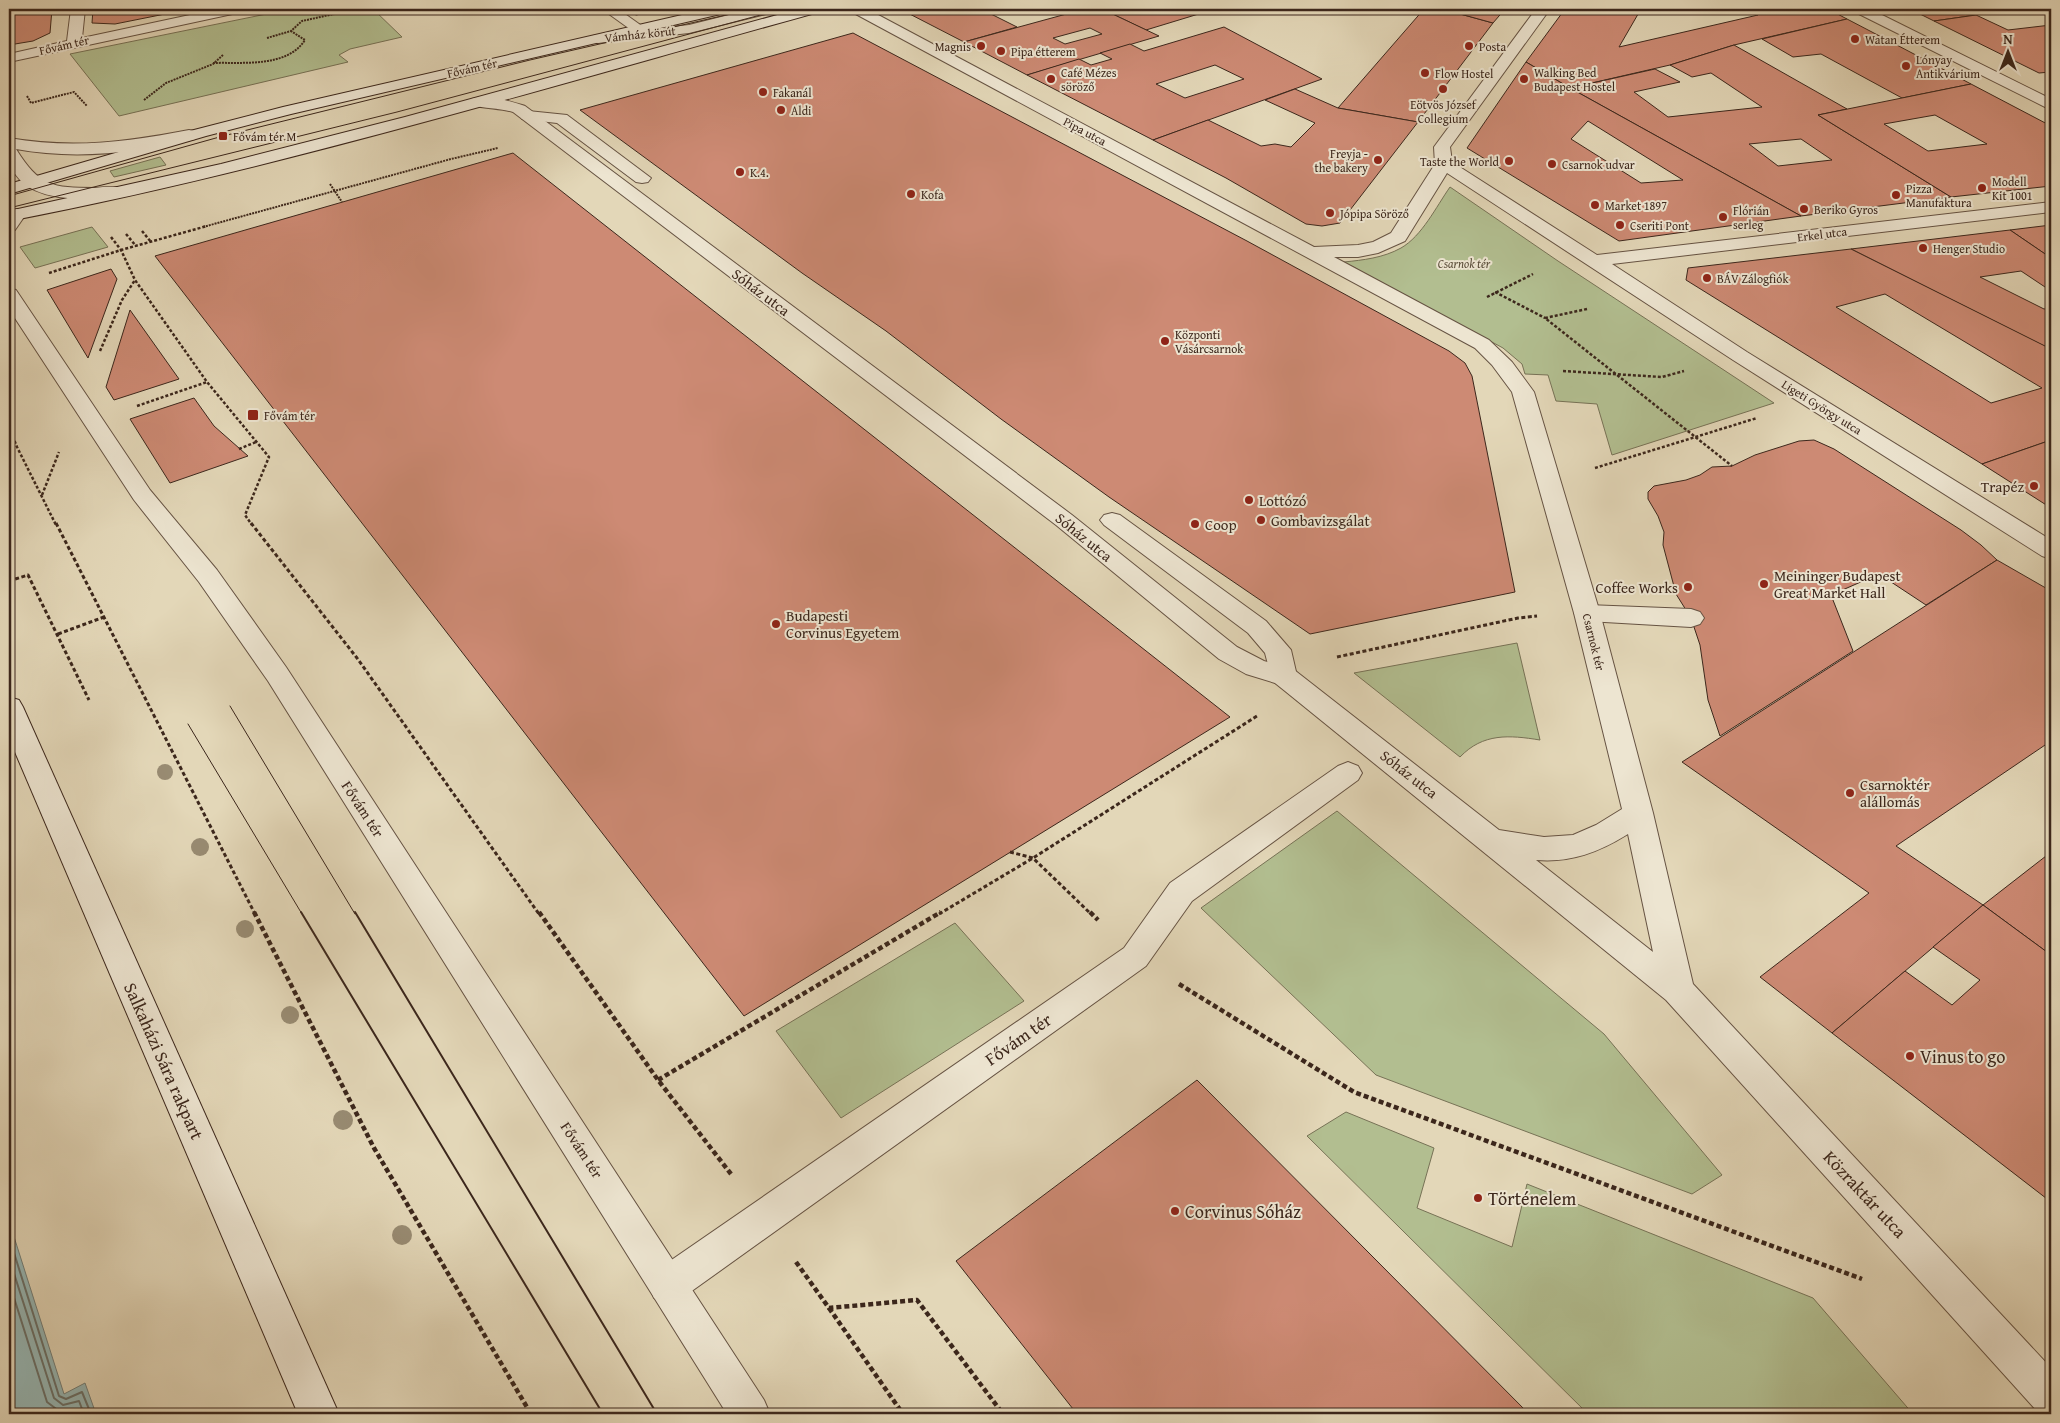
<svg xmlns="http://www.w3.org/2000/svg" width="2060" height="1423" font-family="'Gentium Book Plus',serif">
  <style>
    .green { fill: #b2be90; stroke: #777256 }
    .water { fill: #97b8b6; stroke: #737e78 }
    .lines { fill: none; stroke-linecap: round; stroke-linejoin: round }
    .shore { stroke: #6a7069; stroke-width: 2 }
    .building { fill: #cd8a74; stroke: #3c271c; fill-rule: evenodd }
    .service-casing { stroke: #665343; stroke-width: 2 }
    .pedestrian-casing { stroke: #665343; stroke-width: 2 }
    .minor-casing { stroke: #665343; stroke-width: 2 }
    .secondary-casing { stroke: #3c271c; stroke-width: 2 }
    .path-far3 { stroke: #3c271c; stroke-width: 2; stroke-dasharray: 2 1; stroke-linecap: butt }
    .path-far2 { stroke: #3c271c; stroke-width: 2.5; stroke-dasharray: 3 2; stroke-linecap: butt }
    .path-far1 { stroke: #3c271c; stroke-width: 3; stroke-dasharray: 4 2.5; stroke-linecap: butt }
    .path { stroke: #3c271c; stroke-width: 4.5; stroke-dasharray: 5 3; stroke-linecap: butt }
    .service { fill: #ede5d1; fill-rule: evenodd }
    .pedestrian { fill: #ede5d1; fill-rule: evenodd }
    .minor { fill: #ede5d1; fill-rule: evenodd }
    .secondary { fill: #ede5d1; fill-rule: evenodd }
    .tram-far1 { stroke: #3c271c; stroke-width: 1 }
    .tram { stroke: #3c271c; stroke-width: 2 }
    .tree { fill: #988b72 }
    .poi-dot { fill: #8f2418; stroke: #ede5d1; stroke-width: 2 }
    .labels { text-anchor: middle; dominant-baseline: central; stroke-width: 4; stroke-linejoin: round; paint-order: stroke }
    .far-street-label { font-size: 12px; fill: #3c271c; stroke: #ede5d1 }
    .far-poi-label { font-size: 12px; fill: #3c271c; stroke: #ede5d1; text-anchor: start }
    .far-park-label { font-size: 12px; font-style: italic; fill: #5a4d39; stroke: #ede5d1 }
    .street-label { font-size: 15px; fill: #3c271c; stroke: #ede5d1 }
    .poi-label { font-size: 15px; fill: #3c271c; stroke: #ede5d1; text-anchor: start }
    .near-street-label { font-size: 18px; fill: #3c271c; stroke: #ede5d1 }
    .near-poi-label { font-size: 18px; fill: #3c271c; stroke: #ede5d1; text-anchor: start }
  </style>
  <rect width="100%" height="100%" fill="#e3d7b8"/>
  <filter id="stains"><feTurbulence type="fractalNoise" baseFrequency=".004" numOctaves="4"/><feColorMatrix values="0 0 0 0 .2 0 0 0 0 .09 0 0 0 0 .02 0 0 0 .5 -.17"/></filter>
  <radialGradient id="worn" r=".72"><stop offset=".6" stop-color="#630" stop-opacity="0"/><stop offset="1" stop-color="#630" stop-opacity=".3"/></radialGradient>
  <g class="green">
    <path d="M291 9H373L402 37 350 49 339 55 348 62 119 116 70 54Z"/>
    <path d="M160 157 166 165 114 177 110 171Z"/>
    <path d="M1450 187 1558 261 1774 403 1612 455 1597 404 1556 401 1548 375 1525 374 1522 364 1503 348 1344 262C1363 260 1383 258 1401 248 1422 236 1436 207 1450 187Z"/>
    <path d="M92 227 108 247 35 268 20 247Z"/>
    <path d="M1517 643 1540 740C1509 735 1483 733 1460 757L1354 673Z"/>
    <path d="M1337 811 1604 1034 1722 1175 1692 1194 1376 1075 1201 908Z"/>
    <path d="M955 923 1024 1001 841 1118 776 1031Z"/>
    <path d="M1346 1112 1434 1148 1417 1208 1512 1247 1527 1184 1813 1298 1913 1414H1588L1307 1136Z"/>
  </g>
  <path class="water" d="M9 1221 64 1394 85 1383 96 1414H9Z"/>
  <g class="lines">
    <g class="shore">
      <path d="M9 1237 59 1396 66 1399 82 1392 91 1414"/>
      <path d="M9 1258 54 1398 63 1405 79 1401 84 1414"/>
      <path d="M9 1282 47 1402 59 1411H74L76 1414"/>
    </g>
  </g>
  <g class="building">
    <path d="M12 9H52L50 33 33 41 9 45V14L12 13Z"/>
    <path d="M93 9H190L115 24 92 23Z"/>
    <path d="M627 9H665L636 15Z"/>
    <path d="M900 9H994L985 11 1017 27 964 42Z"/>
    <path d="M1102 9H1215L1146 30Z"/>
    <path d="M1102 9 1159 36 1027 75 964 42 1081 10 1088 13ZM1090 28 1102 34 1065 44 1053 38Z"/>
    <path d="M1424 9H1442L1493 23 1418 122 1338 108Z"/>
    <path d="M1442 9H1505L1493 23Z"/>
    <path d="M1565 9H1641L1619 47 1758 15 1746 9H1828L1847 19 1734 45 1670 65 1570 88 1526 62Z"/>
    <path d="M1910 9H1963L1976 15 1934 21Z"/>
    <path d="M1976 15 2008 30 2051 25V72L2039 73 1934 21Z"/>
    <path d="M1847 19 1893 43 1971 84 1902 98 1821 54 1793 57 1762 39Z"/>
    <path d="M1224 27 1322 79 1153 140 1027 75 1079 59 1091 65 1112 59 1100 53 1130 44 1144 51ZM1215 65 1244 79 1185 98 1156 84Z"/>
    <path d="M853 33 1247 241 1449 351 1465 363 1472 376 1515 592 1310 634 1109 497 1001 419 886 331 802 273 580 110Z"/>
    <path d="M1734 45 1847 109 1818 115 1951 197 1801 216 1570 88 1655 69 1680 82 1634 92 1668 117 1762 107 1711 73 1692 77 1670 65ZM1801 139 1832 160 1778 166 1749 144Z"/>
    <path d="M1526 62 1570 88 1801 216 1619 241 1467 148ZM1588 121 1683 180 1641 183 1571 139Z"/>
    <path d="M1971 84 2051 126V186L1951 197 1818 115ZM1935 115 1987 144 1928 151 1884 124Z"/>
    <path d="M1295 89 1338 108 1418 122 1340 223 1322 226 1306 224 1226 178 1153 140 1208 120 1261 146 1275 144 1291 147 1315 123 1265 100Z"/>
    <path d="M513 153 1230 717 744 1016 155 256Z"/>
    <path d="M2051 225V258L2010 230Z"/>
    <path d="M2010 230 2051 258V291L2021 271 1980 277 2044 309 2051 308V344L2044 346 1851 249Z"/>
    <path d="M1851 249 2051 349V440L1982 464 1686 280 1688 268ZM1885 294 2042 388 1991 403 1836 307Z"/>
    <path d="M111 269 117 279 88 358 47 290Z"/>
    <path d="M130 310 179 379 114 400 106 387Z"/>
    <path d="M194 398 214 426 248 456 170 483 130 419Z"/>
    <path d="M1814 440 1834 449 1961 530 1981 545 1997 560 1926 605 1879 574 1831 595 1853 651 1720 736 1708 700 1700 645 1691 618 1676 594 1663 545 1664 532 1658 516 1648 499V492L1654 486 1686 480 1700 475 1712 467 1732 466 1755 455 1799 441Z"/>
    <path d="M2051 440V508L1982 464Z"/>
    <path d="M1997 560 2051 591V741L1896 846 1983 905 1832 1033 1760 977 1869 893 1682 762Z"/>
    <path d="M2046 856 2051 860V955L1983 905Z"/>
    <path d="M1983 905 2051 955V1202L1832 1033 1905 971 1952 1005 1980 980 1933 947Z"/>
    <path d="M1197 1080 1372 1256 1529 1414H1077L956 1261Z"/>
  </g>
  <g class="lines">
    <g class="service-casing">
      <g id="service">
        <path d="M753 9H776L774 12 689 33 598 43 593 42 591 39 593 36 598 35 689 25Z"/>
        <path d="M528 111 567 115 651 178 648 182 642 183 636 182 557 123 522 119 520 116 522 113Z"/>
        <path d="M1112 513 1120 515 1266 621 1291 650 1297 676 1293 683 1284 685 1275 683 1271 676 1265 653 1248 633 1104 525 1100 520 1104 515Z"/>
        <path d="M1587 605 1691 609 1700 612 1704 618 1700 624 1691 627 1587 621 1578 619 1574 613 1578 607Z"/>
      </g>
    </g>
    <g class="pedestrian-casing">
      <g id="pedestrian">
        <path d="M602 9H618L646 29 644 32H634Z"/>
        <path d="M1348 762 1358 766 1362 773 1358 780 1192 901 1146 966 682 1298 668 1304 654 1298 649 1285 654 1272 1124 948 1170 883 1338 766Z"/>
      </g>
    </g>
    <g class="minor-casing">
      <g id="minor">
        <path d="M71 9H85L82 38 218 9H244L242 12 237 13 9 62V54L67 41Z"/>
        <path d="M850 9H867L1314 247 1358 245 1373 242 1391 233 1435 164 1434 147 1536 9H1550L1450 147 1452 162 1597 255 2051 202V212L1612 264 1747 352 2051 540V559L2042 556 1733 360 1447 173 1405 241 1378 253 1358 257H1334L1489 340 1512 362 1534 392 1600 613 1653 813 1693 984 2051 1368V1414L2037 1411 1666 1000 1285 691 1275 683 1246 674 1219 659 1056 525 513 112C500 108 486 109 472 105L470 102 472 99C489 94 509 101 525 106L1072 515 1237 647 1264 661 1293 669 1499 830 1544 837 1573 835 1596 825 1622 809 1574 613 1512 392 1492 365 1475 348 852 12ZM1628 834 1653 952 1536 860C1571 863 1599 852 1628 834Z"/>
        <path d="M1853 9H1870L2051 99V110L1855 12Z"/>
        <path d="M189 130 195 131 197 135 195 139C137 153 75 160 16 149 39 186 52 188 95 188 104 187 113 186 122 188L125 192 122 196 116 197C88 199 52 202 27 186 19 181 14 172 9 165V138C72 149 127 142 189 130Z"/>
        <path d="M17 209 23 210 26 214 15 230 9 231V213L11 210Z"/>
        <path d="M9 288 16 290 150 490 217 570 286 667 764 1400 770 1414H727L268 681 199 582 134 500 9 309Z"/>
      </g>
    </g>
    <g class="secondary-casing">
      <g id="secondary">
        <path d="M708 9H732L730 12 725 13 291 114 206 136 9 194V184L194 130 283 107Z"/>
        <path d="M799 9H821L819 12C551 86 282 168 9 221V211L221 164 405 117Z"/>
        <path d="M9 697 19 700 23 707 339 1414H298L9 738Z"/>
      </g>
    </g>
    <g class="path-far3">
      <path d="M267 38 291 31 302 21 357 9"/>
      <path d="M213 63C242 62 287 68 305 40L291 31"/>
      <path d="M27 96 31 103 74 92 87 106"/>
      <path d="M144 100 166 83 213 64 223 55"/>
      <path d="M330 184 342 202"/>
      <path d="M203 227 451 159 498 148"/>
    </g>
    <g class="path-far2">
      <path d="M142 231 151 242"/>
      <path d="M126 234 136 246"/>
      <path d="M111 237 121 250 135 280 207 382 269 457 245 515 252 525"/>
      <path d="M49 273 121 250 207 226"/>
      <path d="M1495 292 1545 318"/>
      <path d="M1487 297 1533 274"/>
      <path d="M1587 309 1545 318 1732 466"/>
      <path d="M100 351 122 300 135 280"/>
      <path d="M1563 371 1662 377 1684 371"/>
      <path d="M137 406 207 382"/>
      <path d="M9 427 17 447 56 525"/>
      <path d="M239 449 256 442"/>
      <path d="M1595 468 1757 418"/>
      <path d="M42 495 59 452"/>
    </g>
    <g class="path-far1">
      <path d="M56 523 255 914"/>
      <path d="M251 523 357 658 539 914"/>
      <path d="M9 581 28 575 89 700"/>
      <path d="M58 634 104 617"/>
      <path d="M1337 657 1518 618 1537 616"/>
      <path d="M1010 852 1033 858 1091 914"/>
      <path d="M939 914 1033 858 1257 716"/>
    </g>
    <g class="path">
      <path d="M254 912 374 1148 531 1414"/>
      <path d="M539 912 658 1080 731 1174"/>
      <path d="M1090 912 1098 920"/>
      <path d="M1179 984 1354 1092 1862 1279"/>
      <path d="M658 1080 941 912"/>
      <path d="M796 1262 829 1308 917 1300 1003 1414"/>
      <path d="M829 1308 903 1414"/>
    </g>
    <use href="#service" class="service"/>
    <use href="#pedestrian" class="pedestrian"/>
    <use href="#minor" class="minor"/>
    <use href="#secondary" class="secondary"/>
    <g class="tram-far1">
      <path d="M9 196 223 136 530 60 752 9"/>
      <path d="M9 208 397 112 783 9"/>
      <path d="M230 706 355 914"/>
      <path d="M188 724 302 914"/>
    </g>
    <g class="tram">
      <path d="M301 912 603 1414"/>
      <path d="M355 912 657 1414"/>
    </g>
  </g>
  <g class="tree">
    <circle cx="165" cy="772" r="8"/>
    <circle cx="200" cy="847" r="9"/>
    <circle cx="245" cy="929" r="9"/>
    <circle cx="290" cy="1015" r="9"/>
    <circle cx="343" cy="1120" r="10"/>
    <circle cx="402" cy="1235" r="10"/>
  </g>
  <g class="poi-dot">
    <circle cx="1855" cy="39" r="5"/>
    <circle cx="981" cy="46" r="5"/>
    <circle cx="1469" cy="46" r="5"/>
    <circle cx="1001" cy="51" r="5"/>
    <circle cx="1906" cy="66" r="5"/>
    <circle cx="1425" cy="73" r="5"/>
    <circle cx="1051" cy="79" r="5"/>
    <circle cx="1524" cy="79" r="5"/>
    <circle cx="1443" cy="89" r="5"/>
    <circle cx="763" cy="92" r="5"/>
    <circle cx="781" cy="110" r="5"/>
    <rect x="218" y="131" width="10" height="10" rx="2.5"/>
    <circle cx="1378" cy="160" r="5"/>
    <circle cx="1509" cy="161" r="5"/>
    <circle cx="1552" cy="164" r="5"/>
    <circle cx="740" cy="172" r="5"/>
    <circle cx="1982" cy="188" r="5"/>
    <circle cx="911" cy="194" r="5"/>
    <circle cx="1896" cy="195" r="5"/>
    <circle cx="1595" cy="205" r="5"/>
    <circle cx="1804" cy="209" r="5"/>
    <circle cx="1330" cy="213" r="5"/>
    <circle cx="1723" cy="217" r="5"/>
    <circle cx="1620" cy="225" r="5"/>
    <circle cx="1923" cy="248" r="5"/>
    <circle cx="1707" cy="278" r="5"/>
    <circle cx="1165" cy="341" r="5"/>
    <rect x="247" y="409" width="12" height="12" rx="2.5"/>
    <circle cx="2034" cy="486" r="5"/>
    <circle cx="1249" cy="500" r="5"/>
    <circle cx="1261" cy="520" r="5"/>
    <circle cx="1195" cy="524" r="5"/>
    <circle cx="1764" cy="584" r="5"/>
    <circle cx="1688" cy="587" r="5"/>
    <circle cx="776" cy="624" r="5"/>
    <circle cx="1850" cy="793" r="5"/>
    <circle cx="1910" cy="1056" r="5"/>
    <circle cx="1478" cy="1198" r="5"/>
    <circle cx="1175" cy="1211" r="5"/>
  </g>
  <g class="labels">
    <g class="far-street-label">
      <text transform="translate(640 34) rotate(-6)">Vámház körút</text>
      <text transform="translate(64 45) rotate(-13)">Fővám tér</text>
      <text transform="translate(472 68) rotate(-13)">Fővám tér</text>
      <text transform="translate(1085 131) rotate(28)">Pipa utca</text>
      <text transform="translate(1822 234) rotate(-7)">Erkel utca</text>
      <text transform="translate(1822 407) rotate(32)">Ligeti György utca</text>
      <text transform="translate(1594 642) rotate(76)">Csarnok tér</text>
    </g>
    <g class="far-poi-label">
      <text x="1865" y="39">Watan Étterem</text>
      <text x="971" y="46" text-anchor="end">Magnis</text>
      <text x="1479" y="46">Posta</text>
      <text x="1011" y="51">Pipa étterem</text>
      <text x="1916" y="59">Lónyay<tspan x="1916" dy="14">Antikvárium</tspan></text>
      <text x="1061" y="72">Café Mézes<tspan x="1061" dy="14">söröző</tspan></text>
      <text x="1534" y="72">Walking Bed<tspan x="1534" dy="14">Budapest Hostel</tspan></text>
      <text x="1435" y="73">Flow Hostel</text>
      <text x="773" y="92">Fakanál</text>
      <text x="1443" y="104" text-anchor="middle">Eötvös József<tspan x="1443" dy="14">Collegium</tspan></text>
      <text x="791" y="110">Aldi</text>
      <text x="233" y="136">Fővám tér M</text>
      <text x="1368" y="153" text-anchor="end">Freyja -<tspan x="1368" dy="14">the bakery</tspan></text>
      <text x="1499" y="161" text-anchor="end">Taste the World</text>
      <text x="1562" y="164">Csarnok udvar</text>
      <text x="750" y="172">K.4.</text>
      <text x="1992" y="181">Modell<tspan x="1992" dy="14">Kit 1001</tspan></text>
      <text x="1906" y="188">Pizza<tspan x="1906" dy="14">Manufaktura</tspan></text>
      <text x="921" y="194">Kofa</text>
      <text x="1605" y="205">Market 1897</text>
      <text x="1814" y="209">Beriko Gyros</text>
      <text x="1733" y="210">Flórián<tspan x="1733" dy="14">serleg</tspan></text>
      <text x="1340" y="213">Jópipa Söröző</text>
      <text x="1630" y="225">Cseriti Pont</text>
      <text x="1933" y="248">Henger Studio</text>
      <text x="1717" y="278">BÁV Zálogfiók</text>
      <text x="1175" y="334">Központi<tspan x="1175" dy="14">Vásárcsarnok</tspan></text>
      <text x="264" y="415">Fővám tér</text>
    </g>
    <g class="far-park-label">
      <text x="1464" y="263">Csarnok tér</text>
    </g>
    <g class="street-label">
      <text transform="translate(761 292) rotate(37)">Sóház utca</text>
      <text transform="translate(1084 537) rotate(39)">Sóház utca</text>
      <text transform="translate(1409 774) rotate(38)">Sóház utca</text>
      <text transform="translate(363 809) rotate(57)">Fővám tér</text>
      <text transform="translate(582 1150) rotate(57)">Fővám tér</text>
    </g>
    <g class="poi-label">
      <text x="2024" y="486" text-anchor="end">Trapéz</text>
      <text x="1259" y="500">Lottózó</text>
      <text x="1271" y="520">Gombavizsgálat</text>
      <text x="1205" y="524">Coop</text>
      <text x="1774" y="575">Meininger Budapest<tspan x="1774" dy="17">Great Market Hall</tspan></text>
      <text x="1678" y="587" text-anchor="end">Coffee Works</text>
      <text x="786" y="615">Budapesti<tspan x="786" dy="17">Corvinus Egyetem</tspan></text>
      <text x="1860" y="784">Csarnoktér<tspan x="1860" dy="17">alállomás</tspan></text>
    </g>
    <g class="near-street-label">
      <text transform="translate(1018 1039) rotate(-35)">Fővám tér</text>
      <text transform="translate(164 1061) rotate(66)">Salkaházi Sára rakpart</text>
      <text transform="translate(1865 1194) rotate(47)">Közraktár utca</text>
    </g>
    <g class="near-poi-label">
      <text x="1920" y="1056">Vinus to go</text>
      <text x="1488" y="1198">Történelem</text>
      <text x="1185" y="1211">Corvinus Sóház</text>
    </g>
  </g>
  <rect width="2060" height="1423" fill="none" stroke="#e3d7b8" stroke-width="30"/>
  <rect x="10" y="10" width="2040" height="1403" fill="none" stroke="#3c271c" stroke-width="2.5"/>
  <rect x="15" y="15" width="2030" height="1393" fill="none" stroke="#3c271c"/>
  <g transform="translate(2008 52)" stroke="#ede5d1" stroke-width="4" paint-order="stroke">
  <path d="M0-4L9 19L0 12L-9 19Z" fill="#3c271c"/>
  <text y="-8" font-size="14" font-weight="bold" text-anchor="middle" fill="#3c271c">N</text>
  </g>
  <rect width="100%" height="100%" filter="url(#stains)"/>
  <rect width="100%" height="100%" fill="url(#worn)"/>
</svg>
